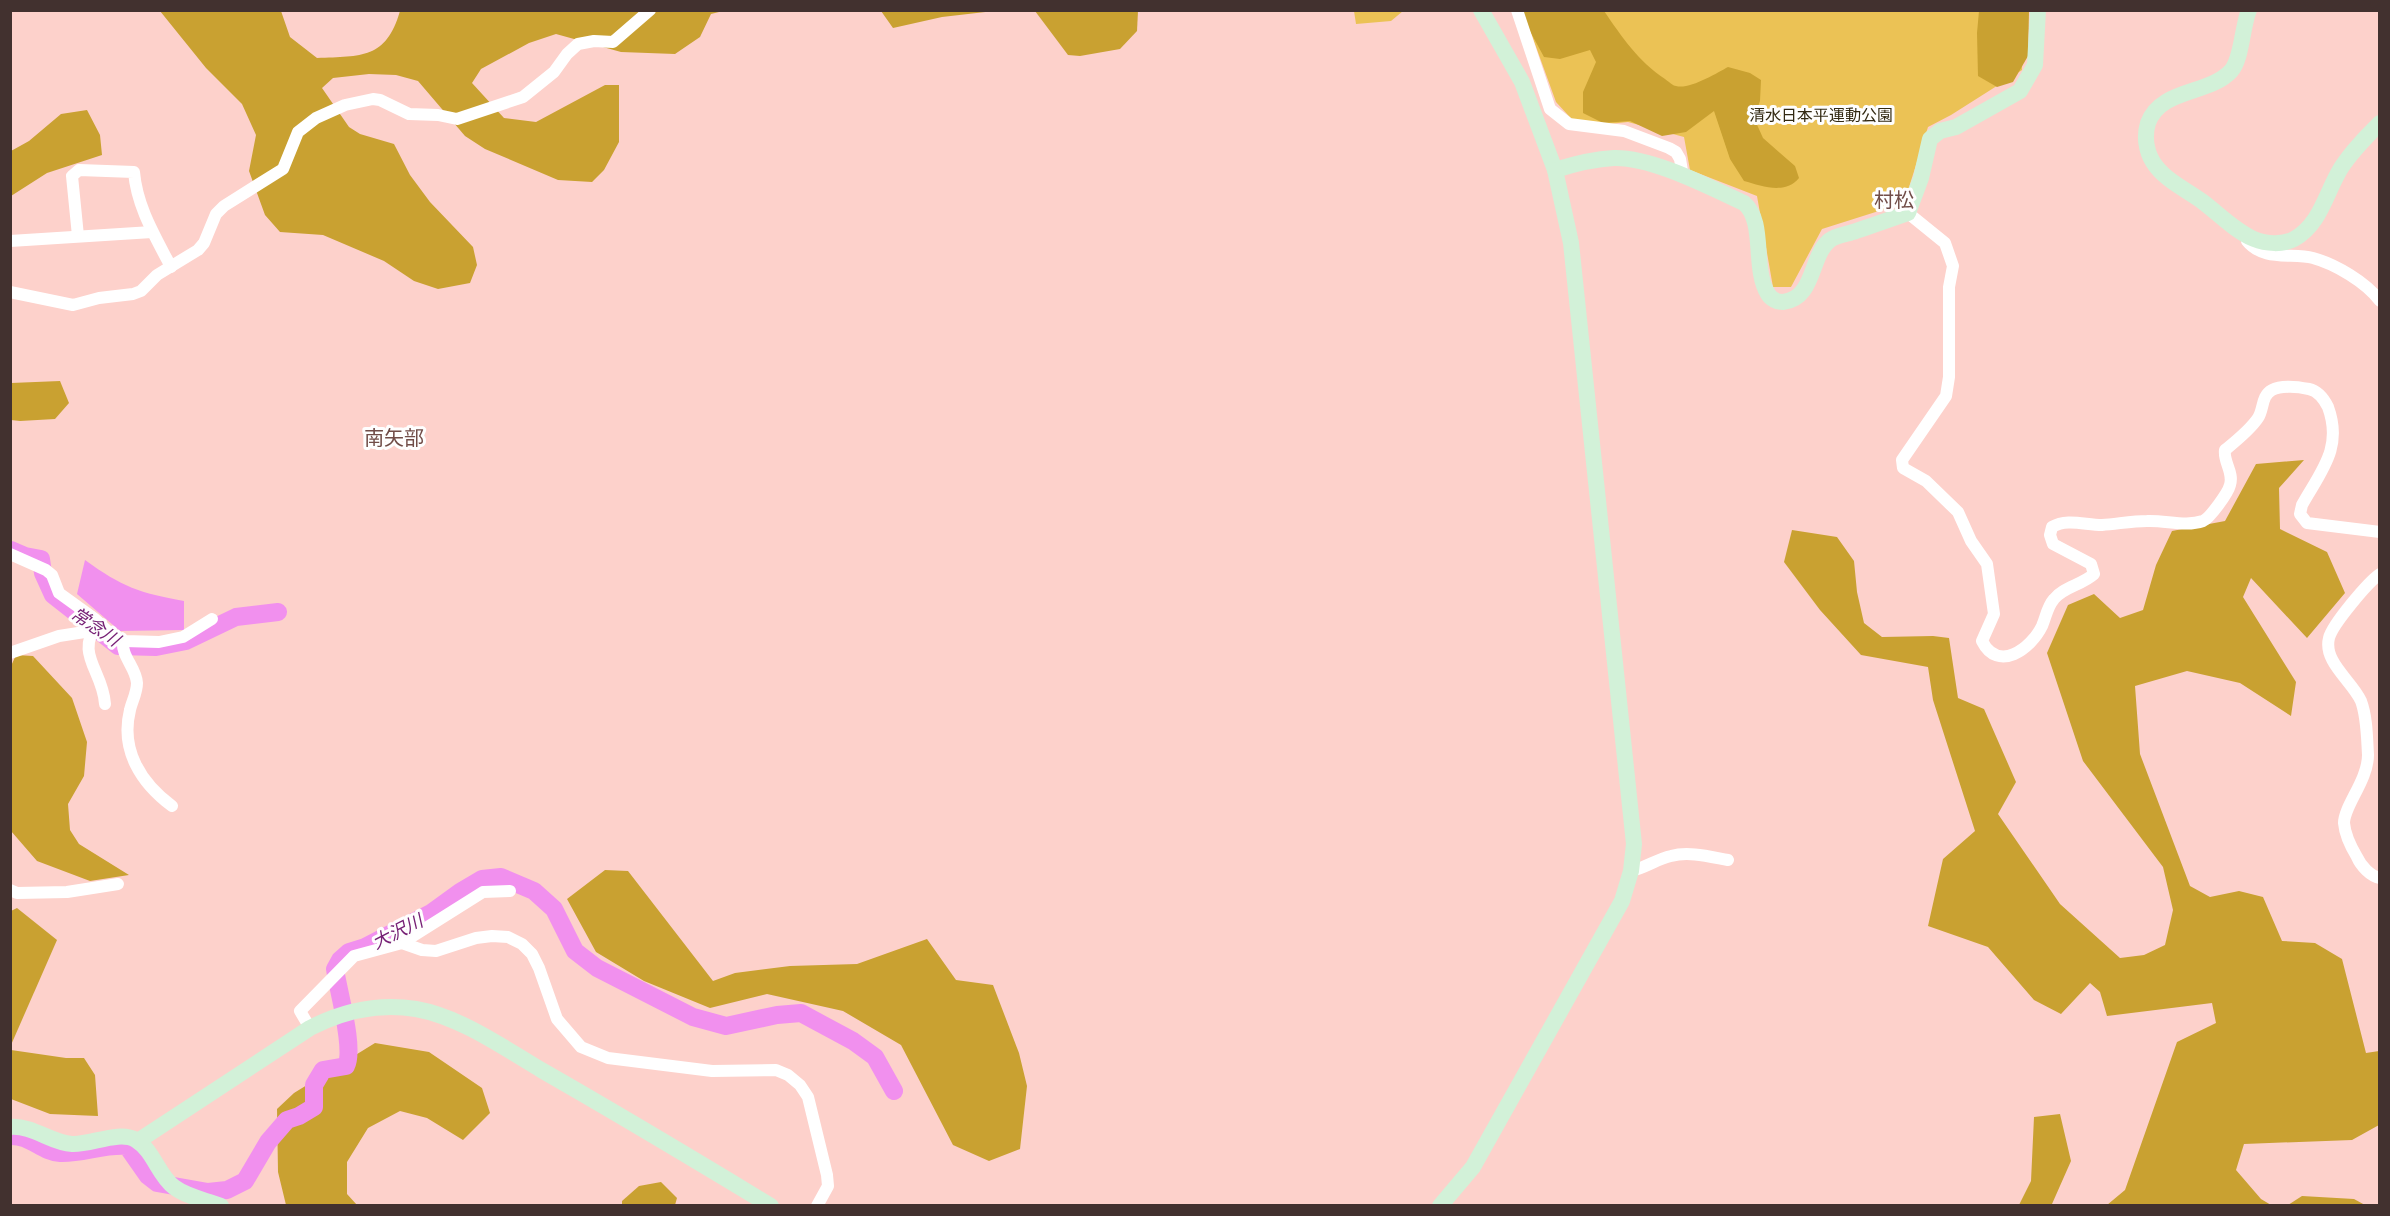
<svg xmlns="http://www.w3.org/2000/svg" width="2390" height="1216" font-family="'Noto Sans','Noto Sans JP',sans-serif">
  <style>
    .green { fill: #ebc255 }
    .forest { fill: #c9a131 }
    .water { fill: #f190ee }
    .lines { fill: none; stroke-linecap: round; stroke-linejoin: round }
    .river { stroke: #f190ee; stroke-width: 18 }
    .street { stroke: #fff; stroke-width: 12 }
    .secondary { stroke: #d2f1d8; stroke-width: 16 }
    .labels { text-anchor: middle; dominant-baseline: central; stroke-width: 6; stroke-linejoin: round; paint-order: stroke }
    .park-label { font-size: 16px; fill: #322912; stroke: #fefefe }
    .water-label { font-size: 18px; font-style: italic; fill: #762075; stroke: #fefefe }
    .quarter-label { font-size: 20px; fill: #714d48; stroke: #fefefe }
  </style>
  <rect width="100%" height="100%" fill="#fdd1cb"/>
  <g class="green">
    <path d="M1354 11V10L1403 11 1391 21 1356 24Z"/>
    <path d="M1523 11H2023L2022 70 1951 115 1928 127 1904 203 1822 229 1791 287H1773L1757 196 1690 170 1684 137 1628 122 1579 127 1556 102Z"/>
  </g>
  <g class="forest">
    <path d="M160 11H281L290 37 317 58C362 56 386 59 400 11H723L711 14 700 37 675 54 621 52 556 34 529 43 481 69 472 83 504 118 536 122 605 85H619V142L604 170 592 182 558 180 485 149 465 136 418 81 396 75 369 74 333 78 322 88 349 127 360 134 394 144 410 175 430 202 473 247 477 265 470 283 438 289 414 281 384 261 323 235 280 232 265 215 249 171 256 135 242 104 206 68Z"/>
    <path d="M881 11H994L942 17 893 28Z"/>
    <path d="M1035 11H1138L1137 31 1120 49 1080 56 1068 55Z"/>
    <path d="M1519 11H1604C1622 37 1638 61 1665 79 1668 81 1673 86 1676 86 1689 90 1717 73 1728 67L1750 73 1761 80 1760 101 1754 118 1763 138 1795 166 1799 178C1785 195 1762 186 1744 181L1730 159 1714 111 1686 132 1662 136 1630 121 1603 123 1583 113V92L1596 62 1590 50 1560 59 1544 57Z"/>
    <path d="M1979 11H2029L2028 56 2013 82 1997 87 1978 76 1977 33Z"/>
    <path d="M87 110 100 135 102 155 47 173 11 196V151L29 141 61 114Z"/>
    <path d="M60 381 69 403 55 419 20 421 11 420V383Z"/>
    <path d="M2304 460 2279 488 2280 529 2327 552 2345 593 2307 638 2251 578 2243 597 2296 682 2291 716 2240 683 2187 671 2135 686 2140 754 2190 886 2210 897 2239 891 2263 897 2282 941 2315 943 2342 959 2366 1053 2379 1051V1125L2352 1140 2244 1144 2236 1170 2261 1199 2271 1205H2107L2125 1190 2177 1042 2216 1023 2212 1003 2107 1016 2100 992 2090 983 2061 1014 2034 1000 1988 947 1928 926 1943 859 1975 831 1933 700 1928 667 1861 655 1820 610 1784 562 1792 530 1837 537 1854 561 1857 592 1864 623 1882 637 1933 636 1949 638 1958 698 1984 709 2016 782 1998 814 2060 904 2120 958 2144 955 2165 945 2173 910 2163 867 2083 761 2047 653 2068 605 2094 594 2120 618 2143 610 2156 565 2172 531 2225 521 2256 464Z"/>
    <path d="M16 655 33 656 72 698 87 742 84 776 68 804 70 830 79 844 129 875 90 881 37 861 11 831V666Z"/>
    <path d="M605 870 628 871 713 981 735 973 790 966 857 964 927 939 956 980 993 985 1019 1053 1027 1086 1020 1149 989 1161 953 1145 901 1045 843 1011 767 994 710 1008 644 981 596 952 567 899Z"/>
    <path d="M17 908 57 940 11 1045V911Z"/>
    <path d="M375 1043 429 1052 482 1088 490 1113 463 1140 427 1118 400 1111 368 1128 347 1162V1194L357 1205H286L278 1172 277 1109 294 1093Z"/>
    <path d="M11 1050 66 1058H84L95 1075 98 1116 50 1114 11 1099Z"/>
    <path d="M2060 1114 2071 1161 2052 1204 2054 1205H2019L2031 1181 2034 1117Z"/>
    <path d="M661 1182 677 1198 675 1205H622V1201L639 1186Z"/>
    <path d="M2302 1196 2354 1199 2365 1205H2288Z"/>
  </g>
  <path class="water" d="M85 560C122 587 140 593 184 601V630L120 631 77 594Z"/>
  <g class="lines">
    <g class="river">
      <path d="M11 550 25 556 41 559 43 573 53 595 118 646 156 647 186 641 236 617 278 612"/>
      <path d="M10 1136C30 1135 42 1152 60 1153 82 1154 104 1144 127 1146L148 1176 157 1183 208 1192 227 1190 245 1181 268 1142 287 1120 299 1116 314 1107V1085L323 1070 346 1066C355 1049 338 990 335 969L340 960 349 952 365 947 431 913 460 892 482 879 501 877 534 891 554 909 575 951 597 968 693 1017 726 1026 777 1015 801 1013 853 1041 875 1057 894 1091"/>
    </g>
    <g class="street">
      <path d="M1517 10 1550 109 1569 124 1624 131 1669 148 1676 152 1680 159 1683 177"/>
      <path d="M1908 213 1945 243 1953 266 1949 287V377L1946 396 1902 460 1903 468 1926 481 1958 512 1971 541 1987 564 1994 614 1982 641C1998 673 2031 649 2042 626 2046 617 2047 607 2054 599 2063 587 2082 585 2094 574L2091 564 2053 544 2050 535 2052 527C2067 518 2085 525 2102 525 2117 524 2132 521 2147 521 2165 520 2186 527 2203 521 2210 518 2228 493 2230 485 2234 472 2223 462 2225 450 2236 441 2250 430 2258 418 2264 409 2261 396 2272 390 2281 385 2299 387 2309 389 2318 391 2324 399 2328 407 2343 448 2321 471 2302 505L2300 514 2307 523 2380 532"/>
      <path d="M78 236 72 176 79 170 134 172C137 207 155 236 171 267"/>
      <path d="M10 241 152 232"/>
      <path d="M2247 241C2263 261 2291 253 2313 258 2335 264 2366 282 2380 301"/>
      <path d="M10 292 73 305 99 298 133 294 141 291 157 275 198 250 204 243 216 214 224 206 283 169 298 132 316 118 345 105 373 99 380 100 409 114 438 115 457 119 523 97 554 72 567 54 578 44 594 41 613 42 650 10"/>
      <path d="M10 554 46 570 52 575 59 593 95 619 113 636 125 641 159 642 183 637 212 619"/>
      <path d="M2380 574C2368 582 2332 625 2329 638 2323 662 2352 681 2361 701 2367 717 2367 738 2368 755 2368 780 2344 806 2344 823 2345 835 2351 847 2357 857 2361 866 2370 876 2380 878"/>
      <path d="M98 622C74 655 103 670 105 704"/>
      <path d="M123 640C121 657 136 667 137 683 137 693 132 701 130 710 120 750 141 783 172 806"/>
      <path d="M10 653 59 636 91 631"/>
      <path d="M1631 871C1645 868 1657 859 1671 856 1689 851 1711 857 1728 860"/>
      <path d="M10 890 17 893 67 892 118 884"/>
      <path d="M402 943 422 950 436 951 476 938 492 936 508 937 522 944 532 954 539 968 557 1019 581 1047 608 1058 712 1071 776 1070 788 1075 800 1085 808 1097 827 1175 828 1186 817 1206"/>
      <path d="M310 1028 300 1011 354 956 402 943 483 892 510 891"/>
    </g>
    <g class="secondary">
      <path d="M1481 10 1522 82 1555 170C1574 164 1594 159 1614 158 1652 157 1709 187 1744 203 1766 222 1752 268 1768 294 1771 299 1777 302 1783 302 1815 299 1810 255 1830 240 1837 235 1848 234 1856 231 1874 225 1891 219 1908 213L1921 178 1930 139 1940 131 1956 127 2020 91 2035 65 2038 10"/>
      <path d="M2249 10C2242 27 2242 59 2231 71 2209 95 2161 88 2148 123 2144 136 2146 151 2153 162 2164 180 2187 190 2203 202 2219 214 2235 231 2254 239 2266 244 2283 245 2294 239 2321 224 2326 192 2341 168 2351 152 2366 137 2380 123"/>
      <path d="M10 1127C33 1125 51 1143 72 1144 91 1145 119 1130 136 1140 154 1151 158 1175 174 1187 187 1197 206 1200 221 1206"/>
      <path d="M138 1141 310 1028C343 1011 379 1003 416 1009 461 1017 504 1048 543 1071 620 1115 695 1160 771 1206"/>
      <path d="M1440 1206 1473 1167 1622 901 1631 871 1634 844 1571 243 1555 170"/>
    </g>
  </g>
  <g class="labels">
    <g class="park-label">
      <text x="1821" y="115">清水日本平運動公園</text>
    </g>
    <g class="water-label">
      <text transform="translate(96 626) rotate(34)">常念川</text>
      <text transform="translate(397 931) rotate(-27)">大沢川</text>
    </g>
    <g class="quarter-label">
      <text x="1894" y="199">村松</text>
      <text x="394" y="437">南矢部</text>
    </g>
  </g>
  <rect width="2390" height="1216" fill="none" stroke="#42312f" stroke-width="24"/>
</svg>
